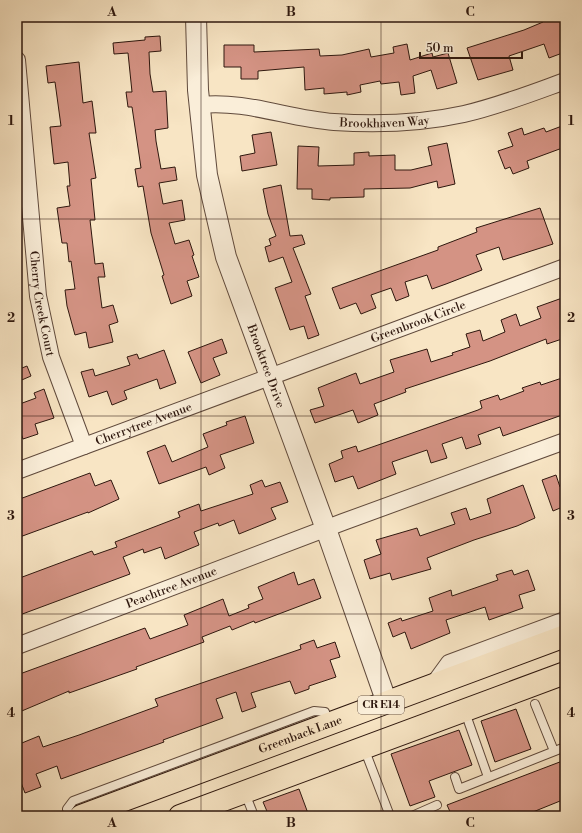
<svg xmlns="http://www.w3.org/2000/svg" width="582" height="833" font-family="'Libre Bodoni',serif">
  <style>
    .building { fill: #d49384; stroke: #2e170e }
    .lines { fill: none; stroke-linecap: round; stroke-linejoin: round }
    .service-casing { stroke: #604a3c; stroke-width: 10 }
    .minor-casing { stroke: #604a3c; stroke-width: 18 }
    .tertiary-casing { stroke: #604a3c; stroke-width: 22 }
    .primary-casing { stroke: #2e170e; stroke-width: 24 }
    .service { stroke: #faeed9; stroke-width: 8 }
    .minor { stroke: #faeed9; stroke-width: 16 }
    .tertiary { stroke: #faeed9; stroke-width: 20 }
    .primary { stroke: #f8e5c4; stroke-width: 22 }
    .grid { fill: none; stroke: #2e170e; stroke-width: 1; stroke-opacity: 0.55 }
    .labels { text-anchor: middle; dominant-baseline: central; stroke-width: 4; stroke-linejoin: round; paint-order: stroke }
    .shield { fill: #faeed9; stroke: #6b584b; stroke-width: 1 }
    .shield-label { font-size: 11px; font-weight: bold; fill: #2e170e }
    .street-label { font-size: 12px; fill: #2e170e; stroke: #faeed9 }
    .neatline { fill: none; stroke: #2e170e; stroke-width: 1.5 }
    .grid-label { font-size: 13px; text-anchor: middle; font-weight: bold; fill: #2e170e }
  </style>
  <rect width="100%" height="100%" fill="#f8e5c4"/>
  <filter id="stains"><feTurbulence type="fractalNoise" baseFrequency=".005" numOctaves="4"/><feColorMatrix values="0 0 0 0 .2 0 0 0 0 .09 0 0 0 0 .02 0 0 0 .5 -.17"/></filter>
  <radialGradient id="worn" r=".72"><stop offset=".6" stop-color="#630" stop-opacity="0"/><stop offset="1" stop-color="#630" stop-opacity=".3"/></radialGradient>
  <g class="building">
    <path d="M549 17H565V52L549 58 544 44 509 56 513 70 478 80 467 48 524 30 543 22 542 20Z"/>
    <path d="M160 36 161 51 149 52 150 74 153 92 166 91 168 128 155 130 156 141 161 169 175 167 177 180 159 183 163 204 182 200 185 220 169 223 175 244 189 240 194 255 192 256 199 277 187 281 192 296 171 304 162 276 164 275 151 233 143 186 138 187 135 169 141 168 132 107H128L126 92H132L128 53 114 54 113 43 145 40V37Z"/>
    <path d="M407 44 410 60 432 53 433 57 448 53 457 83 437 89 431 70 413 76 415 93 401 95 399 82 381 84 380 81 360 85 361 92 347 95V92L324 94V88L305 90 304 67 258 71V79H241V67H224V45H254V52L319 49 320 56 342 55 369 49 371 57 394 53 393 47Z"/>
    <path d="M79 62 83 103 92 101 96 133H89L96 178 91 179 95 220H90L95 264 103 263 105 277H98L102 308 113 305 118 322 109 325 113 342 89 348 86 332 75 335 67 306 65 290 75 289 71 261 69 262 67 243H62L57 208 70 206 67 186H70L68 162 54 164 50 127 61 126 55 82 48 83 46 66Z"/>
    <path d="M562 126 565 134V147L527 161 529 168 513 174 510 167 505 169 498 151 513 146 508 133 522 128 524 135 544 128 546 132Z"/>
    <path d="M271 132 277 165 242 171 240 156 255 153 252 135Z"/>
    <path d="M447 143 455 184 438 188 437 181 410 188 364 189V197L330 198V200L312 199V189H297L298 146 319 147 318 166 354 165V153L369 152V156L395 155V170H411L432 165 428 147Z"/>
    <path d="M281 185 290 236 302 235 305 244 293 248 311 294 305 296 319 335 308 339 304 326 290 330 275 288 292 282 283 257 269 262 265 247 271 245 269 239 276 236 268 214 263 189Z"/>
    <path d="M540 208 553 244 503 260 499 247 476 255 482 270 446 284 432 289 427 275 405 282 409 296 396 301 391 288 371 295 376 308 361 314 356 303 340 309 332 288 438 250V247L477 232 476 228Z"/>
    <path d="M565 297V338L547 344 546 339 490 361 405 389 406 392 374 404 378 415 358 423 353 410 315 423 310 410 324 406 318 388 356 373 360 384 394 372 390 360 427 349 431 362 453 355 452 353 470 347 466 334 480 330 483 341 505 332 501 320 516 314 520 326 541 318 537 307Z"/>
    <path d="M222 339 227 353 213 358 220 375 201 383 188 352Z"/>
    <path d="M164 350 176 383 160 389 157 379 124 391 127 399 112 405 107 391 89 397 81 372 93 369 95 376 130 365 127 357 137 354 139 359Z"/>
    <path d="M27 366 31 376 17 382V370Z"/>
    <path d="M565 377V414L503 436 500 427 478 435 481 444 466 449 462 437 442 444 447 458 431 463 427 450 392 462 396 474 358 489 353 476 335 482 329 464 343 458 341 451 356 446 358 452 478 410 482 408 480 401 498 395 500 400 524 391 522 388 540 382 541 385Z"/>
    <path d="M44 389 54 418 35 424 38 434 23 439 17 423V405L36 398 34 393Z"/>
    <path d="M245 416 254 443 220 455 225 468 209 475 206 467 159 484 147 452 165 445 172 462 208 447 203 434 227 425 226 422Z"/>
    <path d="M90 473 95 486 111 480 119 499 88 513V512L17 538V500Z"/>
    <path d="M556 475 560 487 565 485V506L553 511 542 480Z"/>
    <path d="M262 480 265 487 280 482 288 502 271 508 276 519 239 534 234 520 219 526 218 523 194 532 199 545 165 559 161 547 144 553 143 549 123 557 130 574 17 616V579L92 551 94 555 117 547 115 542 180 517 178 512 199 504 201 511 253 494 250 485Z"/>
    <path d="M523 485 535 518 517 526 474 540 427 558 431 569 392 580 390 573 370 579 364 560 381 554 376 540 417 528 420 536 455 524 451 513 466 508 470 520 491 513 487 499Z"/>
    <path d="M512 570 514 575 528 570 535 590 519 595 523 608 489 620 485 607 446 620 450 633 411 649 405 632 393 637 388 623 401 618 402 621 433 611 429 598 451 590 452 596 498 580 496 575Z"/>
    <path d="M294 572 298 585 314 579 321 598 255 623 254 621 232 630 230 626 202 637 204 642 136 667 137 669 69 693V691L17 713V675L145 628 150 639 188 625 184 615 223 599 229 616 249 608 248 605 263 599 258 587Z"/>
    <path d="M314 640 317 648 335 642 340 657 330 660 336 677 309 686V689L295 694 290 681 251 693 256 707 242 712 236 692 216 699 223 718 163 740 164 742 61 779 57 766 36 774 41 787 25 793 17 772V745L39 736 43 747 79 735 158 706 155 699 301 649 300 645Z"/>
    <path d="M516 709 531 749 495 762 481 721Z"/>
    <path d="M459 730 472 765 429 781 435 797 410 806 391 754Z"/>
    <path d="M565 760V799L523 816H452L447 805Z"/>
    <path d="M299 789 309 816H269L263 802Z"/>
  </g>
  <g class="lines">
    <g class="service-casing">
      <g id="service">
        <path d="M535 704 554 751"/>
        <path d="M465 712 488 777"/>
        <path d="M364 748 390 816"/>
        <path d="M455 777 459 789 565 747"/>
        <path d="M245 793 254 816"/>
        <path d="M70 816 67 809 73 801 314 711 325 712 329 724"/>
        <path d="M412 816 437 805"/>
      </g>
    </g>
    <g class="minor-casing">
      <g id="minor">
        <path id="s1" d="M17 60 38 296 51 357 84 446"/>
        <path id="s2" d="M200 105C246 100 289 119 334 122 377 125 423 123 464 114 499 106 532 93 565 81"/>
        <path id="s3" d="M17 471 565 267"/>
        <path id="s4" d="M17 646 343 522 565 441"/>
        <path d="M433 685 449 663 565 620"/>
      </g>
    </g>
    <g class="tertiary-casing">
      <g id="tertiary">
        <path id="s5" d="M196 17 198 90 207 175 226 257 326 529 387 703"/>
      </g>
    </g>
    <g class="primary-casing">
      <g id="primary">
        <path id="s6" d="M81 816 565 636"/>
        <path d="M180 816 565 673"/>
      </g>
    </g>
    <use href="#service" class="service"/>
    <use href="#minor" class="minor"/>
    <use href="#tertiary" class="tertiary"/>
    <use href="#primary" class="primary"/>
  </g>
  <path class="grid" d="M201 17V816M381 17V816M17 219H565M17 416H565M17 614H565"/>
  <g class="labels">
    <rect class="shield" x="358" y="696" width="46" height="18" rx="3"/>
    <g class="shield-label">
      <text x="381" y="705">CR E14</text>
    </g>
    <g class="street-label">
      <text stroke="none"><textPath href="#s2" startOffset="186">Brookhaven Way</textPath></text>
      <text stroke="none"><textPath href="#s1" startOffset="245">Cherry Creek Court</textPath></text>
      <text stroke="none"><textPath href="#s3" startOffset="428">Greenbrook Circle</textPath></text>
      <text stroke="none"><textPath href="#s5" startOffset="359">Brooktree Drive</textPath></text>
      <text stroke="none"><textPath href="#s3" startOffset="135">Cherrytree Avenue</textPath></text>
      <text stroke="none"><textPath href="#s4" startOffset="165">Peachtree Avenue</textPath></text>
      <text stroke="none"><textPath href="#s6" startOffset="234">Greenback Lane</textPath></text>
    </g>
  </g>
  <rect width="582" height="833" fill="none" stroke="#f8e5c4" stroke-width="44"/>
  <path d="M420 52v6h102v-6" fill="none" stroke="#2e170e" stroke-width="2"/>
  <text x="426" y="52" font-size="12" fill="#2e170e" stroke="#faeed9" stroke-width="3" paint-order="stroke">50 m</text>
  <rect x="22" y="22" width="538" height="789" class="neatline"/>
  <g class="grid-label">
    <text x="112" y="16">A</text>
    <text x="291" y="16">B</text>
    <text x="470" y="16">C</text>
    <text x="11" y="125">1</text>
    <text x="571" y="125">1</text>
    <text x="11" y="322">2</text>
    <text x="571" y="322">2</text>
    <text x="11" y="520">3</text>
    <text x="571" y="520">3</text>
    <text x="11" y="717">4</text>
    <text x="571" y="717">4</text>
    <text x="112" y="827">A</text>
    <text x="291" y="827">B</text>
    <text x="470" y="827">C</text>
  </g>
  <rect width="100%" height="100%" filter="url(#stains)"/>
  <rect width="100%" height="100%" fill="url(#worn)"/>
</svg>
